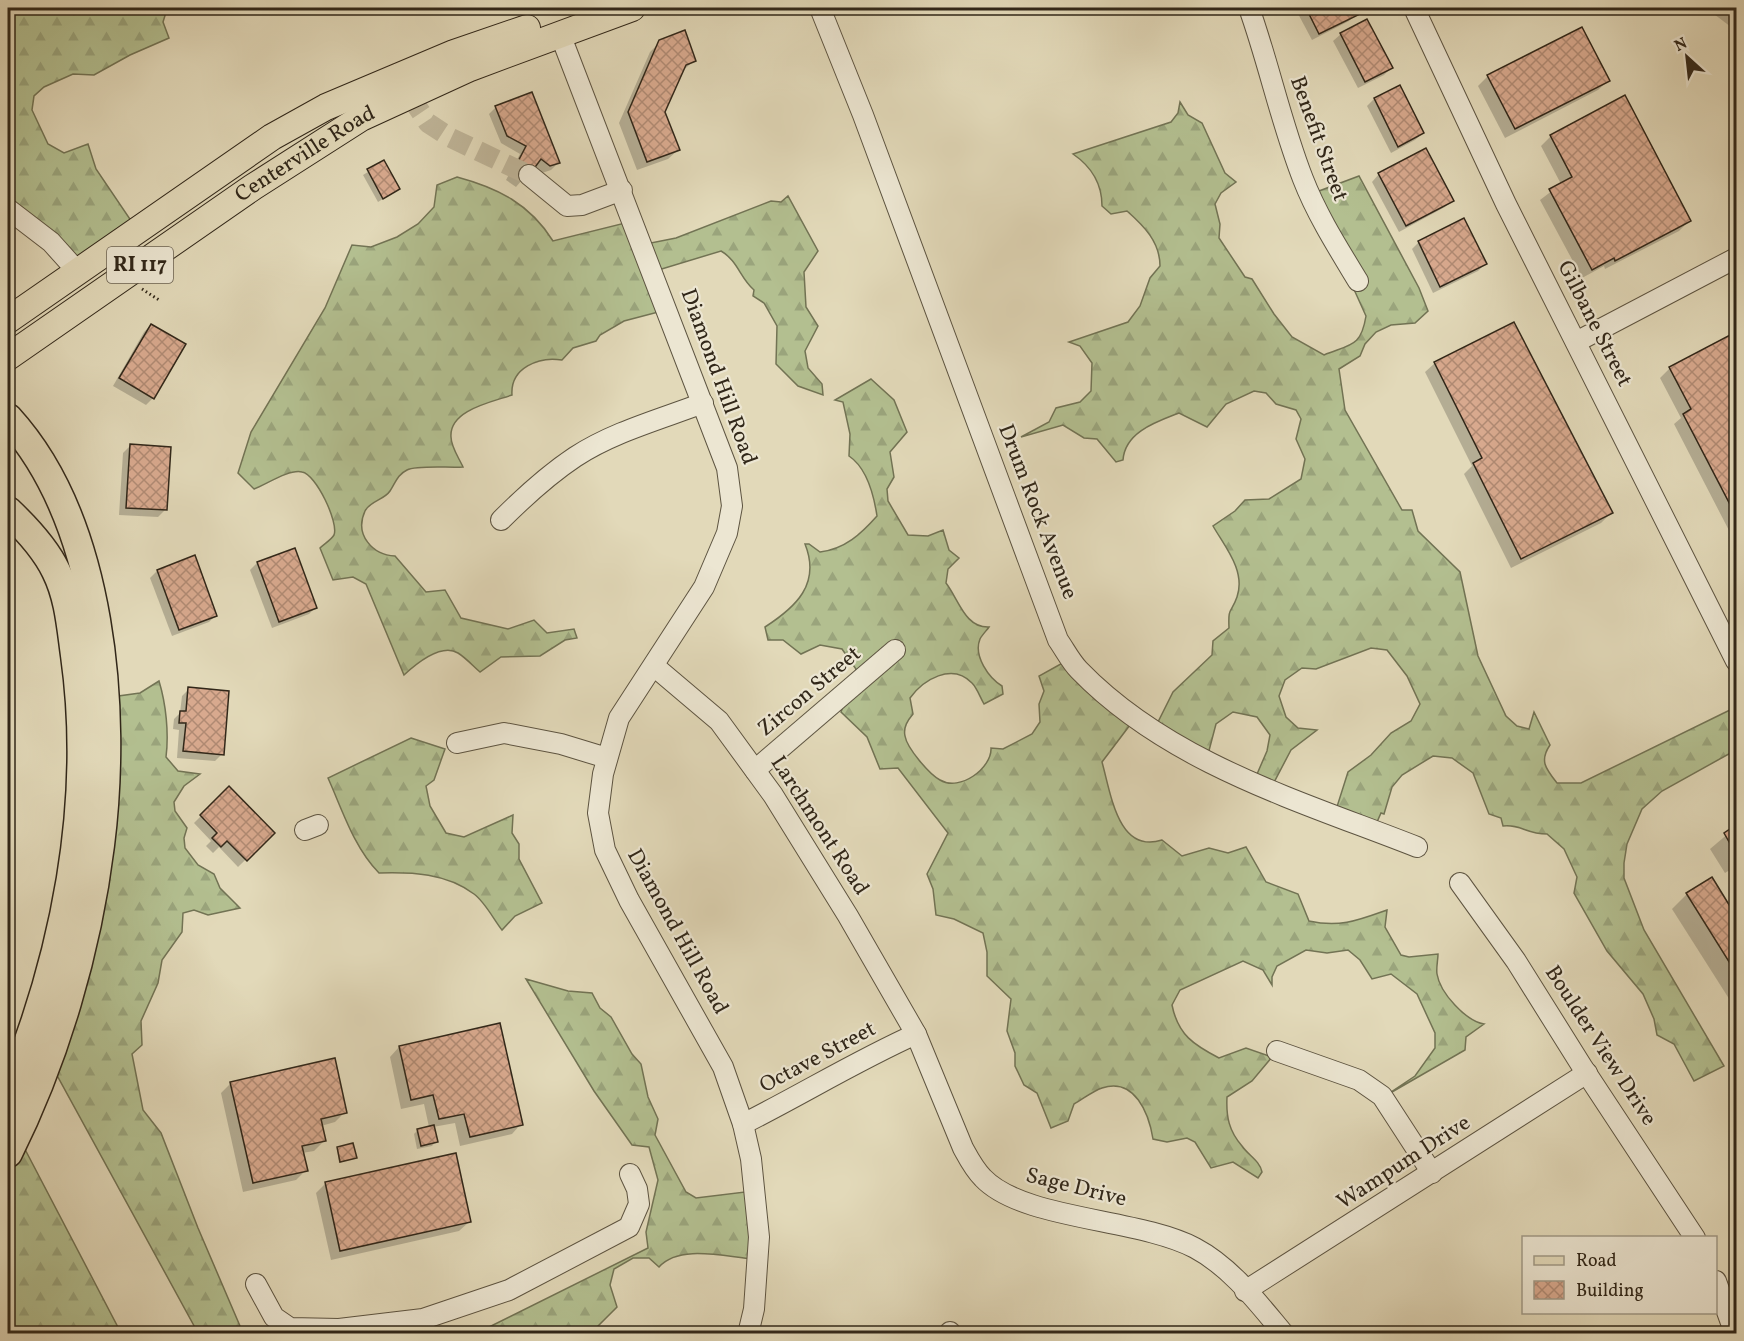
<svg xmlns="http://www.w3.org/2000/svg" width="1744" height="1341" font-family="Vollkorn,serif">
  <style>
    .forest { fill: url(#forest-firs); stroke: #727354; stroke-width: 1.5 }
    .shadow { fill: #0003 }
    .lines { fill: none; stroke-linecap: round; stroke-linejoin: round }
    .stream { stroke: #6f7e79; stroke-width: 4.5 }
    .building { fill: url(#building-cross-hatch); stroke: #312719; stroke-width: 1.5 }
    .minor-tunnel { stroke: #bfb599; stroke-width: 20; stroke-dasharray: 20 10; stroke-linecap: butt }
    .minor-casing { stroke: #5d5441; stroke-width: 22 }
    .major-casing { stroke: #312719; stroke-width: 28 }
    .highway-casing { stroke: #312719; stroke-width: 31 }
    .path { stroke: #312719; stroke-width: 3; stroke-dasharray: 1.5 3; stroke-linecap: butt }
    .minor { stroke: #ece6d2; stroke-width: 20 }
    .major { stroke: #e2d9b9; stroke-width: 26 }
    .highway { stroke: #e2d9b9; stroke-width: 28 }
    .labels { text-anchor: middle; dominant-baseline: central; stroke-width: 4.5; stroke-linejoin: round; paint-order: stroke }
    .shield { fill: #ece6d2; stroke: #696050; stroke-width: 1.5 }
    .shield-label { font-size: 21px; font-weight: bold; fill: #312719 }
    .street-label { font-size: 22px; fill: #312719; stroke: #ece6d2 }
  </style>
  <defs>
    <pattern id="forest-firs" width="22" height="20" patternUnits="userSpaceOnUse" patternTransform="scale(1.5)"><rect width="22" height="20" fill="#b3bf90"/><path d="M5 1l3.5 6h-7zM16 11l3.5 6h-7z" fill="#9aa47c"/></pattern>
    <pattern id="building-cross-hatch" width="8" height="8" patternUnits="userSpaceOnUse" patternTransform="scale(1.5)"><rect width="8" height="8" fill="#d8a98e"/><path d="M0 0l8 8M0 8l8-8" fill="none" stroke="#b08a73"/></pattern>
  </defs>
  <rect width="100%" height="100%" fill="#e2d9b9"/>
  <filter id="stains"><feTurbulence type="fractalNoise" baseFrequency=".00333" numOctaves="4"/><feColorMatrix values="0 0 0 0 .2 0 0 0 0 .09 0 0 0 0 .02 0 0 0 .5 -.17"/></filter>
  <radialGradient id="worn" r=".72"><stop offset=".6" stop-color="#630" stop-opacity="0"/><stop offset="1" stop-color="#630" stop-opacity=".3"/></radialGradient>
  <g class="forest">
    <path d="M8 8 167 9 163 22 169 38 130 55 94 75 73 74 44 87 34 96 32 110 48 144 64 153 88 144 96 169 136 228 79 268 8 207Z"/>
    <path d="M1180 102 1188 115 1202 123 1225 173 1236 182 1221 193 1215 204 1220 224 1219 238 1245 277 1252 279 1274 314 1292 337 1324 355C1351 344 1361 347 1366 316L1311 194 1359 176 1419 288 1428 311 1415 323 1391 325 1376 332 1365 344 1360 356 1339 369 1345 410 1402 510H1412L1418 531 1460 572 1478 656 1506 716 1517 726 1529 729 1534 712 1550 745C1539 761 1546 769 1557 783H1581L1736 707V750L1662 791 1642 809 1627 844 1624 863V878L1644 930 1724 1066 1694 1081 1674 1044 1657 1035 1654 1019 1643 994 1607 951 1574 893 1577 877 1564 849 1547 834C1526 834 1521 824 1503 826L1501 818 1489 814 1473 773 1452 758 1433 756 1402 775 1392 787 1384 814 1381 813 1373 831 1335 813 1348 772 1371 755 1391 733 1411 721 1420 704 1407 676 1387 650 1371 648 1316 669 1302 668 1285 680 1279 696 1286 717 1298 728 1317 730 1291 750 1271 788 1254 781 1267 751 1270 735 1257 717 1233 712 1216 724 1206 762 1155 728 1173 692 1212 655 1213 641 1229 628C1228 606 1231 614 1237 597 1246 571 1225 547 1213 526L1235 511 1245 500 1269 499 1301 479 1305 459 1296 439 1301 419 1296 410 1276 404 1266 393 1254 391 1226 404 1207 427 1179 413C1156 422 1125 432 1123 460L1116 462 1097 439 1084 438 1063 425 1021 437 1049 422 1056 408 1080 402 1091 391 1092 363 1080 346 1069 342 1128 322 1140 306 1150 278 1160 266C1160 242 1144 226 1127 211L1111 214 1102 206C1102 183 1092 167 1073 154L1171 122 1178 113Z"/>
    <path d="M457 177C498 188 530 204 553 241L633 221 646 244 676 238 771 201 781 202 788 196 818 251 804 272 806 307 818 326 805 351 808 368 822 384 823 395 798 386 776 364 777 326 764 303 753 296 754 290C740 278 738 261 721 251L655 271 666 310 624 321 600 335 596 341 573 348 562 360C539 356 510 368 512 395 492 402 449 410 451 437 451 447 459 458 463 467 450 468 417 465 407 470 397 475 396 482 390 491 384 500 370 501 365 511 354 535 373 555 395 556L426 592 445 590 461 618 508 629 534 620 547 633 574 629 577 638 565 640 540 656 501 657 480 672C473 666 466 658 458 653 441 643 416 664 404 675L366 584 353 577 333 580 320 548C324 544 331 540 334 535 339 523 316 474 302 472 289 469 267 484 254 489L238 473 251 432 325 308 352 245 371 247 397 237 418 224 434 207 437 185Z"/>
    <path d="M871 379 894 400 907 432 890 452 894 477 887 489 888 501 908 535 928 536 943 530 949 550 959 558 948 569 946 583C959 600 965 628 989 627 987 630 982 635 980 639 973 656 989 678 1002 686L1003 694 984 704C980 697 977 688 972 683 952 662 923 680 910 698L913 714C908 720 903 727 905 736 907 748 929 774 940 780 960 792 992 768 991 748L1003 749 1032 734 1040 722 1039 704 1044 691 1039 676 1068 660 1136 717 1102 762C1111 794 1118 854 1162 840L1182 856 1209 848 1228 853 1246 847 1266 882 1298 894 1309 921C1340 928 1359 920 1387 910L1385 927 1401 955 1409 957 1438 954C1438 960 1436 968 1437 974 1440 993 1466 1021 1484 1024L1466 1037 1465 1050 1385 1096 1415 1076 1435 1048V1033L1417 994 1391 974 1372 979 1360 960 1348 950 1327 953 1306 950 1277 966 1272 977V985L1263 970 1243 961 1180 990 1172 1005C1178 1035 1194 1045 1219 1058L1246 1048 1272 1057 1252 1081 1227 1097C1226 1117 1229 1131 1242 1146 1248 1155 1260 1161 1262 1172L1258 1178 1233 1162 1211 1168 1195 1142 1187 1138 1167 1142 1153 1139C1149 1114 1135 1077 1102 1088 1093 1091 1083 1099 1074 1104L1068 1121 1051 1128 1037 1093 1024 1085 1015 1066V1053L1007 1031 1011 999 987 976V952L983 933 954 919 936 915 933 889 927 874 948 833 898 768 880 769 867 737 841 712 856 669 842 649 820 645 801 654 783 640H768L765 627C796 607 821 584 805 544H809L820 552C845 549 861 534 877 516 874 496 867 468 849 456L850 434 843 402 835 400Z"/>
    <path d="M159 681C166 704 169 733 166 757L178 771 200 774 184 786 174 802 175 811 187 828 184 838 185 848 198 865 214 874 220 888 240 908 208 915 194 910 183 913 182 932 162 960 158 983 141 1021 142 1045 132 1054 143 1110 161 1133 198 1228 243 1333H198L47 1057 104 698 140 693Z"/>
    <path d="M411 738 445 749 434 780 426 786 430 806 446 833 464 837 513 815 512 833 519 844V859L542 903 515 916 502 930C494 920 485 902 474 894 446 873 412 872 379 873 354 848 342 809 328 778Z"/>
    <path d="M526 979 568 991 592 993 600 1008 611 1017 632 1054 641 1064 648 1097 658 1119 655 1135 686 1192 696 1198 753 1191V1259C726 1257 679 1244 659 1267L649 1258H633L614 1269 610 1285 617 1307 591 1333 475 1334 648 1248 646 1232 658 1180 649 1147 632 1145 594 1091Z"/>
    <path d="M17 1134 121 1333 8 1334V1151Z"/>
  </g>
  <g class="shadow">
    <path d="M1298 8H1352L1356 14 1349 21 1312 40 1296 10Z"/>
    <path d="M1706 8H1736V27H1731Z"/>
    <path d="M1341 34 1391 68 1384 75 1358 88 1333 41Z"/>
    <path d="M660 42 694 61 681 72 664 112 678 150 668 159 637 170 619 123 650 52Z"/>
    <path d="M1488 76 1608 81 1598 90 1505 138 1478 86Z"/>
    <path d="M1399 87 1423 133 1415 140 1391 153 1367 106 1374 99Z"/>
    <path d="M496 107 558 163 551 170 542 173 534 166 516 187 506 180 520 154 501 143 489 114Z"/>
    <path d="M1551 136 1689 221 1679 231 1605 269 1604 266 1582 278 1540 200 1561 184 1541 146Z"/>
    <path d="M384 162 399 189 378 202 363 175Z"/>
    <path d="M1379 174 1452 200 1445 207 1399 232 1372 182Z"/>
    <path d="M1463 220 1485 264 1478 271 1433 293 1412 249 1419 242Z"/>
    <path d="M151 325 153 398 146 405 113 386 144 332Z"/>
    <path d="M1731 336 1736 346V544L1674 424 1681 418 1660 378 1670 368Z"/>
    <path d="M1435 363 1611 513 1601 523 1511 568 1464 474 1472 466 1425 372Z"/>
    <path d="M130 446 165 510 158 517 119 515 123 453Z"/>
    <path d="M294 550 316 607 309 614 272 628 250 570 257 563Z"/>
    <path d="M157 571 216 615 209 622 172 636 150 578Z"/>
    <path d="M189 689 222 754 215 761 177 758 179 730 173 729 174 719 180 713 182 696Z"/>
    <path d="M229 788 273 833 238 867 219 847 213 853 206 846 211 841 194 823Z"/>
    <path d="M1736 827V866L1725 873 1710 849Z"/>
    <path d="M1711 879 1736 919V1002L1733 1005 1672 909 1687 894Z"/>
    <path d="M399 1047 521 1124 512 1134 460 1146 455 1123 433 1127 436 1141 432 1146 417 1149 414 1134 418 1130 429 1127 424 1104 401 1109 390 1057Z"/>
    <path d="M231 1083 345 1112 335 1122 321 1126 324 1141 314 1151 302 1153 306 1170 296 1180 243 1192 221 1093Z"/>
    <path d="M337 1148 355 1158 339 1163Z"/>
    <path d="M326 1183 469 1222 459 1231 331 1260 316 1193Z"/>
  </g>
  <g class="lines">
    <path class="stream" d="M66 8 74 13 85 8"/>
  </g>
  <g class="building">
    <path d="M1306 8H1354L1358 15 1319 34Z"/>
    <path d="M1367 19 1393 68 1365 82 1340 33Z"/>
    <path d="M1582 27 1610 81 1515 129 1487 75Z"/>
    <path d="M685 30 696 61 686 65 665 112 680 150 647 162 628 112 659 40Z"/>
    <path d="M1400 85 1424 133 1398 147 1374 98Z"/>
    <path d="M532 92 560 163 550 166 541 159 525 181 512 173 526 146 507 136 495 106Z"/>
    <path d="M1625 95 1691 221 1615 261 1614 258 1592 270 1549 189 1572 177 1550 135Z"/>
    <path d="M1426 148 1454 201 1406 226 1378 173Z"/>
    <path d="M384 160 400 189 383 199 367 169Z"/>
    <path d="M1464 218 1487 264 1440 287 1418 241Z"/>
    <path d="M1514 322 1613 513 1521 559 1473 463 1482 458 1434 362Z"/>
    <path d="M151 324 186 344 154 399 119 378Z"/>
    <path d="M1732 334 1736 343V516L1683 414 1691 409 1669 367Z"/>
    <path d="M130 444 171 447 167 510 126 508Z"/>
    <path d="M295 548 317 608 279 622 257 562Z"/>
    <path d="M195 555 217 616 179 630 157 570Z"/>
    <path d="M188 687 229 691 224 755 183 751 186 723H179L180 711H186Z"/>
    <path d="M229 786 275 833 247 861 227 841 221 847 212 838 217 833 200 815Z"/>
    <path d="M1736 825V854L1724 833Z"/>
    <path d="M1712 877 1736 916V973L1686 893Z"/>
    <path d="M500 1023 523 1125 470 1137 464 1114 439 1119 433 1095 411 1100 399 1046Z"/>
    <path d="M335 1058 347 1113 321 1119 326 1141 302 1146 308 1171 253 1183 230 1082Z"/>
    <path d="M434 1125 438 1142 421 1146 417 1129Z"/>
    <path d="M353 1143 357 1158 340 1162 337 1147Z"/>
    <path d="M456 1153 471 1222 340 1251 325 1182Z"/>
  </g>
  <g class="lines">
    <path class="minor-tunnel" d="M410 96 428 123 451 138 529 175"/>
    <g class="minor-casing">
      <g id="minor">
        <path d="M820 8 863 115 1058 640C1065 650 1071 662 1079 670 1169 763 1300 801 1417 847"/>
        <path d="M1249 8C1269 64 1281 123 1303 179 1317 215 1338 248 1358 281"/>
        <path d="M1414 8 1506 204 1736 661"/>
        <path d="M560 34 727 468 732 506 727 533 704 587 619 718 603 774 598 813 605 850 629 900 723 1067 743 1124 751 1159 759 1237 754 1309 748 1334"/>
        <path d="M529 175 567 206 582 205 622 190"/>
        <path d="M8 209 51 242 78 272"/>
        <path d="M1576 342 1736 258"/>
        <path d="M501 520C524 497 548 475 575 457 613 432 661 419 703 403"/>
        <path d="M654 666 719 721 773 795 848 916 916 1034 963 1148C969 1159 974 1169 983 1178 1023 1220 1138 1218 1195 1248 1231 1267 1258 1303 1284 1334"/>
        <path d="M457 743 504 733 561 744 607 758"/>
        <path d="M755 770 895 650"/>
        <path d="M305 830 318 825"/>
        <path d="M1460 883 1516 961 1583 1068 1695 1238"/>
        <path d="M1277 1051 1359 1080 1382 1096 1432 1173"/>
        <path d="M743 1124C801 1095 856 1061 916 1034"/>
        <path d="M1716 1281 1735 1334"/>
        <path d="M256 1284 274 1317 290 1328 339 1329 423 1319 509 1290 629 1227 639 1204 637 1189 630 1174"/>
        <path d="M1245 1291 1587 1073"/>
        <path d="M950 1334V1332"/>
      </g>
    </g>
    <g class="major-casing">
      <g id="major">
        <path d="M8 320 272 137 326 107 454 53 527 28"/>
        <path id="s1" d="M8 357 253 187 361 118 470 68 632 8"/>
      </g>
    </g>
    <g class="highway-casing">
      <g id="highway">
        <path d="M8 418C103 522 117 711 100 845 87 950 55 1059 8 1153"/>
        <path d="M8 511C26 528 45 548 56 571 69 597 71 626 75 655 96 804 65 958 8 1095"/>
      </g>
    </g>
    <path class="path" d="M142 289 159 300"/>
    <use href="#minor" class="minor"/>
    <use href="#major" class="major"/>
    <use href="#highway" class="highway"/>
  </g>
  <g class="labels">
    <rect class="shield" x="107" y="247" width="66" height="36" rx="4.5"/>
    <g class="shield-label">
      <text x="140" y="265">RI 117</text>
    </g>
    <g class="street-label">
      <text transform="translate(1318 139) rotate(70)">Benefit Street</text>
      <text stroke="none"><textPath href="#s1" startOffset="360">Centerville Road</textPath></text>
      <text transform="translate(1594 324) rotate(63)">Gilbane Street</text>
      <text transform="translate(718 377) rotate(70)">Diamond Hill Road</text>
      <text transform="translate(1037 512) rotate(69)">Drum Rock Avenue</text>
      <text transform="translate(810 692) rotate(-40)">Zircon Street</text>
      <text transform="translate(819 826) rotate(57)">Larchmont Road</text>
      <text transform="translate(677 932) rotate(61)">Diamond Hill Road</text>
      <text transform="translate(1600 1046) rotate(57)">Boulder View Drive</text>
      <text transform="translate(818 1058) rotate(-28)">Octave Street</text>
      <text transform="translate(1404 1163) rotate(-33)">Wampum Drive</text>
      <text transform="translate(1076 1188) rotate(14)">Sage Drive</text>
    </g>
  </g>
  <rect width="1744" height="1341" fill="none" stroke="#e2d9b9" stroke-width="30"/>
  <rect x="9" y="9" width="1726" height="1323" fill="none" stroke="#312719" stroke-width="3"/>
  <rect x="15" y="15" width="1714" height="1311" fill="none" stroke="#312719" stroke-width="1.5"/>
  <rect x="1522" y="1236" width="195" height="78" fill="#ece6d2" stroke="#a19a88" stroke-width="1.5"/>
  <rect x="1534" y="1256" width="30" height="9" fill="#e2d9b9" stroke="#a19a88" stroke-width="1.5"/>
  <text x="1576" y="1266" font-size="18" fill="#312719">Road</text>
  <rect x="1534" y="1281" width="30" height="18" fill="url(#building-cross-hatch)" stroke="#a19a88" stroke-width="1.5"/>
  <text x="1576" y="1296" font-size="18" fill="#312719">Building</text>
  <g transform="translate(1687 57) rotate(333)" stroke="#ece6d2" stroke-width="4.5" paint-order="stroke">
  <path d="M0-4.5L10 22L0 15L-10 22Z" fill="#312719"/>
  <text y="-9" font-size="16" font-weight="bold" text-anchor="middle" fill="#312719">N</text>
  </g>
  <rect width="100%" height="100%" filter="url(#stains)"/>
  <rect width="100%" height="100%" fill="url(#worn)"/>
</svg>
